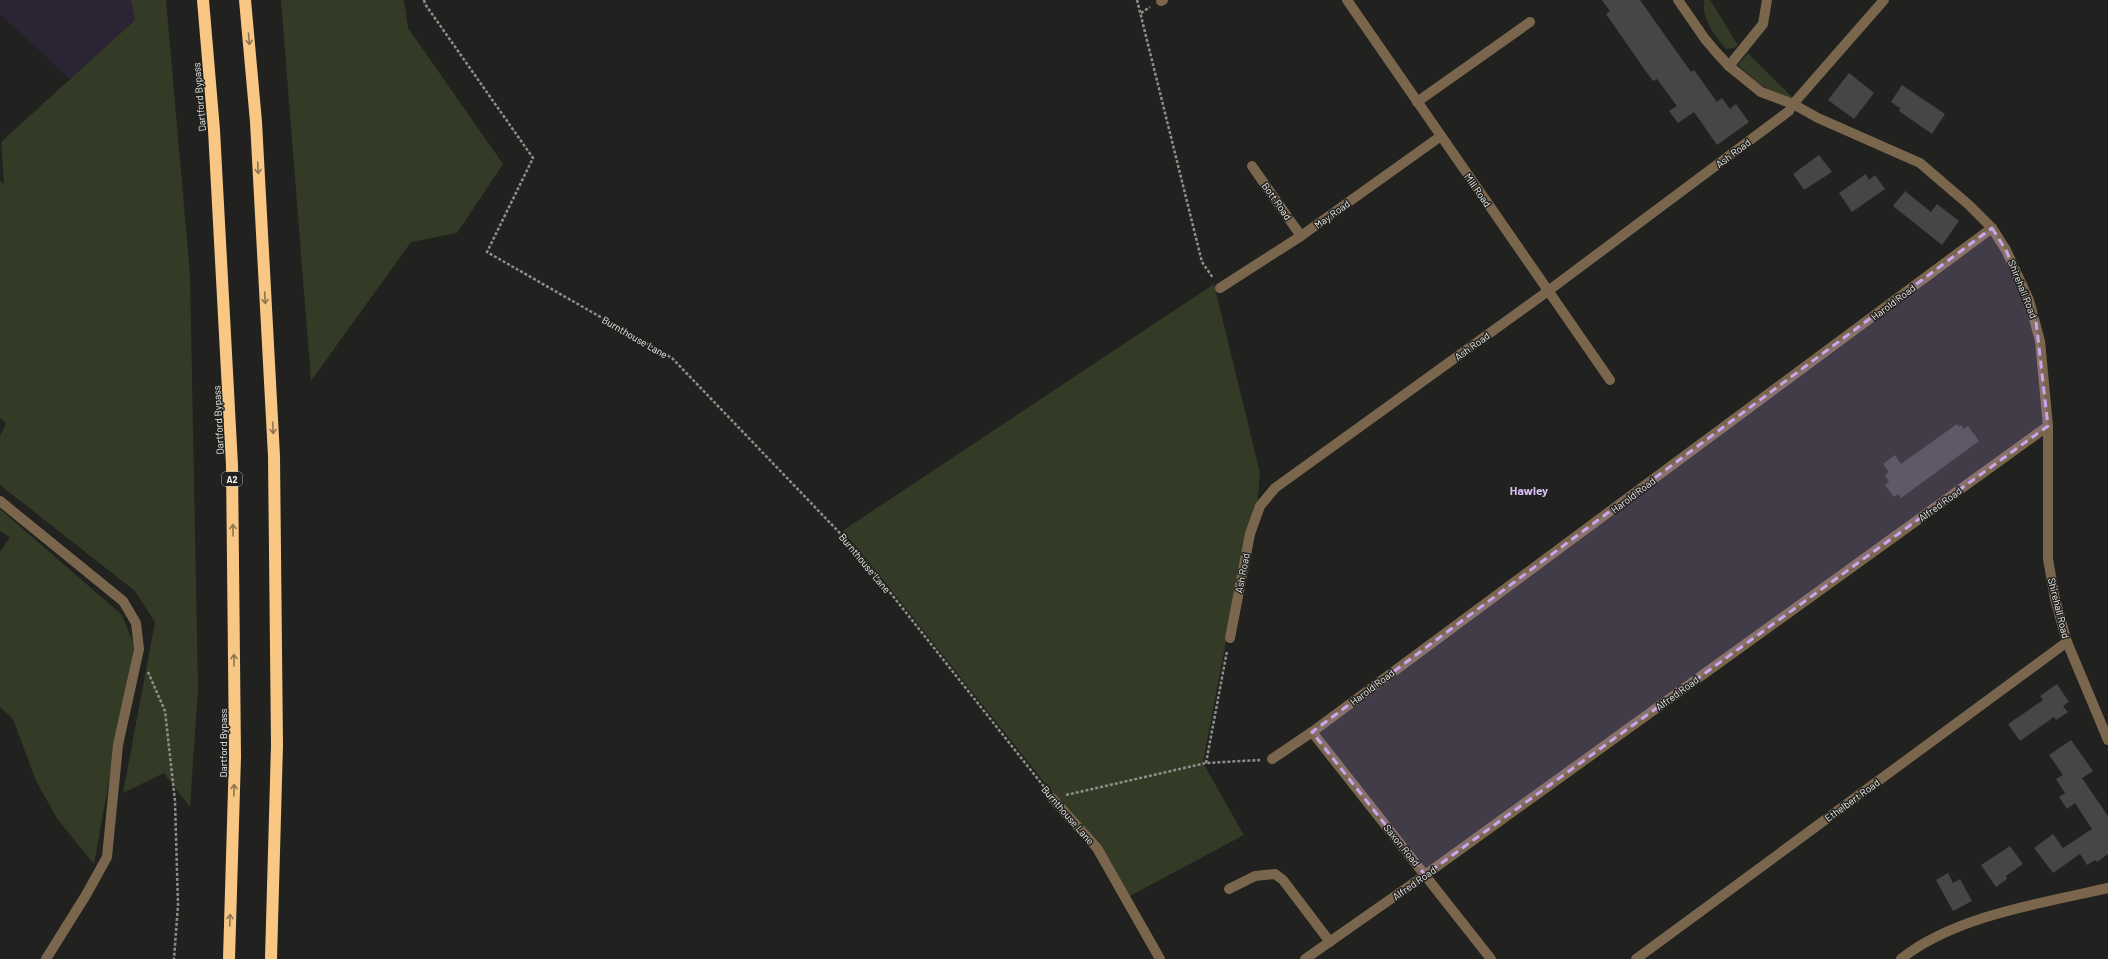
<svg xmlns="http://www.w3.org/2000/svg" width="2108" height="959" font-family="Barlow,sans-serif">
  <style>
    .commercial { fill: #2b2434 }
    .green { fill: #333a25 }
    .building { fill: #484545 }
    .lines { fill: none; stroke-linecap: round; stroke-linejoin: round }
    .path { stroke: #8e8e8c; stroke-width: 2.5; stroke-dasharray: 3 2; stroke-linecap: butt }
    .lane { stroke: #7a664c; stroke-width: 10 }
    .street { stroke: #7a664c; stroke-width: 10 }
    .highway { stroke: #f9c784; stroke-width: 12 }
    .oneway { stroke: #8d7452 }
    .marked { fill: #c8a5ee; fill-opacity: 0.2; stroke: #c8a5ee; stroke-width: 3; stroke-dasharray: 8 5; stroke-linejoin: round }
    .labels { text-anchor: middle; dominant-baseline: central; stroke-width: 3; stroke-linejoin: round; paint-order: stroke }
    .shield { fill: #21211f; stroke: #b0b0ae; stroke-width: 1 }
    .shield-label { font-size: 9px; font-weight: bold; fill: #ededeb }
    .street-label { font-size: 10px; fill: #ededeb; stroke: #21211f }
    .quarter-label { font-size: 12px; font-weight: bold; fill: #d8bef5; stroke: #21211f }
  </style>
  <rect width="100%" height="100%" fill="#21211f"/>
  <path class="commercial" d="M0 0H131L135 20 70 79 0 14Z"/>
  <g class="green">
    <path d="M131 0H166L190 274 198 688 190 807 164 773 123 793 155 622 135 591 0 485V436L6 423 0 418V181L4 184 1 142 135 20Z"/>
    <path d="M281 0H404L408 28 503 164 457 233 411 242 311 381Z"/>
    <path d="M1704 0H1710L1738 45 1734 48 1726 49C1714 34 1702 21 1704 0Z"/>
    <path d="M1748 53 1794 99 1788 104 1756 81 1738 65Z"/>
    <path d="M1214 284 1260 473 1257 508 1246 536 1203 763 1244 835 1128 897 1059 801 860 551 842 531Z"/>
    <path d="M0 509 122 615 134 645 94 864 58 820 36 781 13 719 0 707V552L10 537 0 531Z"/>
  </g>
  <g class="building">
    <path d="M1602 0H1640L1691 72 1694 70 1717 102 1722 98 1730 109 1736 104 1749 122 1717 145 1694 112 1678 123 1669 111 1677 106 1657 79 1653 81 1645 70 1606 14 1610 11Z"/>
    <path d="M1849 73 1874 93 1854 119 1828 100Z"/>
    <path d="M1902 85 1945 114 1932 134 1899 111 1900 108 1891 102Z"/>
    <path d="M1819 155 1832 172 1804 190 1793 174Z"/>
    <path d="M1866 174 1869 180 1875 175 1885 189 1852 212 1839 193Z"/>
    <path d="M1905 191 1931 212 1937 204 1959 221 1942 245 1893 206Z"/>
    <path d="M1957 424 1959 427 1961 425 1964 429 1968 426 1979 441 1901 498 1898 494 1894 497 1885 485 1889 482 1885 475 1889 472 1883 464 1895 455 1901 464Z"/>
    <path d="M2057 684 2069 702 2063 706 2068 712 2056 720 2054 717 2020 741 2008 724 2043 700 2040 696Z"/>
    <path d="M2071 740 2093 771 2082 778 2108 816V854L2097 862 2095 860 2087 865 2080 854 2053 873 2034 848 2053 834 2063 848 2092 829 2075 803 2067 809 2059 797 2065 793 2056 779 2063 775 2049 755Z"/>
    <path d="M2010 846 2023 864 2006 876 2007 879 1996 887 1981 865Z"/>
    <path d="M1948 873 1953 883 1960 879 1972 901 1953 911 1936 880Z"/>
  </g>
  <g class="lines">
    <g class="path">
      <path d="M424 0 425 4 533 158 487 252 672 358 858 552 1045 788"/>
      <path d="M1137 0 1202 262 1213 278"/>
      <path d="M1141 13 1150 7"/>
      <path d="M148 672 165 711 175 801 178 905 174 959"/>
      <path d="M1206 763 1227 651"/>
      <path d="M1066 795 1206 763 1260 760"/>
    </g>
    <g class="lane">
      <path d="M1729 66 1763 24 1767 0"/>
      <path d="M1417 102 1530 22"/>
      <path d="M1793 104 1884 0"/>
      <path d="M0 501 123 601 136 623 139 649 118 745 107 857 86 895 46 959"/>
      <path d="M1229 889 1255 876 1275 874 1283 880 1330 942"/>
    </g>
    <g class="street">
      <path d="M1347 0 1610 380"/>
      <path d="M1678 0 1705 39 1716 52 1729 66 1761 92 1793 104 1818 118 1920 163 1969 205 1992 228 2006 250 2029 300 2040 341 2048 426V559L2055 599 2067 642 2108 740"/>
      <path d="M1161 1 1163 0"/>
      <path d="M1252 166 1301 236"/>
      <path d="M1220 288 1301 236 1441 136"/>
      <path d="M1230 638 1250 534 1260 506 1275 488 1548 291 1789 111 1793 104"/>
      <path d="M1312 732 1491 959"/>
      <path d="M1272 759 1312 732 1992 228"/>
      <path d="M1052 798 1097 848 1160 959"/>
      <path d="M1305 959 1425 875 2048 426"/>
      <path d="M1636 959 2067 642"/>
      <path d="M1901 959C1954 916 2042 903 2108 888"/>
    </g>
    <g class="highway">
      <path d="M203 0 214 130 232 465 235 756 229 959"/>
      <path d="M245 0 256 122 274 456 277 745 271 959"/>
    </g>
  </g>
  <defs><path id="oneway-shaft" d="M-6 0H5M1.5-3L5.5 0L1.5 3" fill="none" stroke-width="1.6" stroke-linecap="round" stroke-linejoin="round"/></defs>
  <g class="oneway">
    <use href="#oneway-shaft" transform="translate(249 39) rotate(85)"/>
    <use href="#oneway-shaft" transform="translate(258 168) rotate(87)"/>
    <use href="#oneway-shaft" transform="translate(265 298) rotate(87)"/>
    <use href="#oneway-shaft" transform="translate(273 428) rotate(87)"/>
    <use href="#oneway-shaft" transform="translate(233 530) rotate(-91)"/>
    <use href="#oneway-shaft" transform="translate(234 660) rotate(-91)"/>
    <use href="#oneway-shaft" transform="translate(234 790) rotate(-88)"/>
    <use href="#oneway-shaft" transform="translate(230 920) rotate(-88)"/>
  </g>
  <path class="marked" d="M1992 228 2006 250 2036 321 2048 426 1425 875 1312 732Z"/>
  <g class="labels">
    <rect class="shield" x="222" y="472" width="20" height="14" rx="3"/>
    <g class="shield-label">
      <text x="232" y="479">A2</text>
    </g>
    <g class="street-label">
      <text transform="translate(199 97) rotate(-95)">Dartford Bypass</text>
      <text transform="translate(1733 153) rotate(-37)">Ash Road</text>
      <text transform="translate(1478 190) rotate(55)">Mill Road</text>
      <text transform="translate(1277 201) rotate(55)">Bott Road</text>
      <text transform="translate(1332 214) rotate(-36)">May Road</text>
      <text transform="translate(2023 289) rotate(68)">Shirehall Road</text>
      <text transform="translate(1893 302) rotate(-37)">Harold Road</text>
      <text transform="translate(635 337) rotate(30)">Burnthouse Lane</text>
      <text transform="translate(1472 346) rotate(-36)">Ash Road</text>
      <text transform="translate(218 420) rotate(-93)">Dartford Bypass</text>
      <text transform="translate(1633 495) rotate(-37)">Harold Road</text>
      <text transform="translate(1940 504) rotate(-36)">Alfred Road</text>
      <text transform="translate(865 563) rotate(50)">Burnthouse Lane</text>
      <text transform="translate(1242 573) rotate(-79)">Ash Road</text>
      <text transform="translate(2059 608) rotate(76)">Shirehall Road</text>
      <text transform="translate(1372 687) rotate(-37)">Harold Road</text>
      <text transform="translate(1677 693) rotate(-36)">Alfred Road</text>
      <text transform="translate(223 743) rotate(-90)">Dartford Bypass</text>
      <text transform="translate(1852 800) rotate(-36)">Ethelbert Road</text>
      <text transform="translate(1068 815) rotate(49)">Burnthouse Lane</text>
      <text transform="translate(1402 845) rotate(51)">Saxon Road</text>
      <text transform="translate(1414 883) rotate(-35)">Alfred Road</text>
    </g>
    <g class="quarter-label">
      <text x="1529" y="490">Hawley</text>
    </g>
  </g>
</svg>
